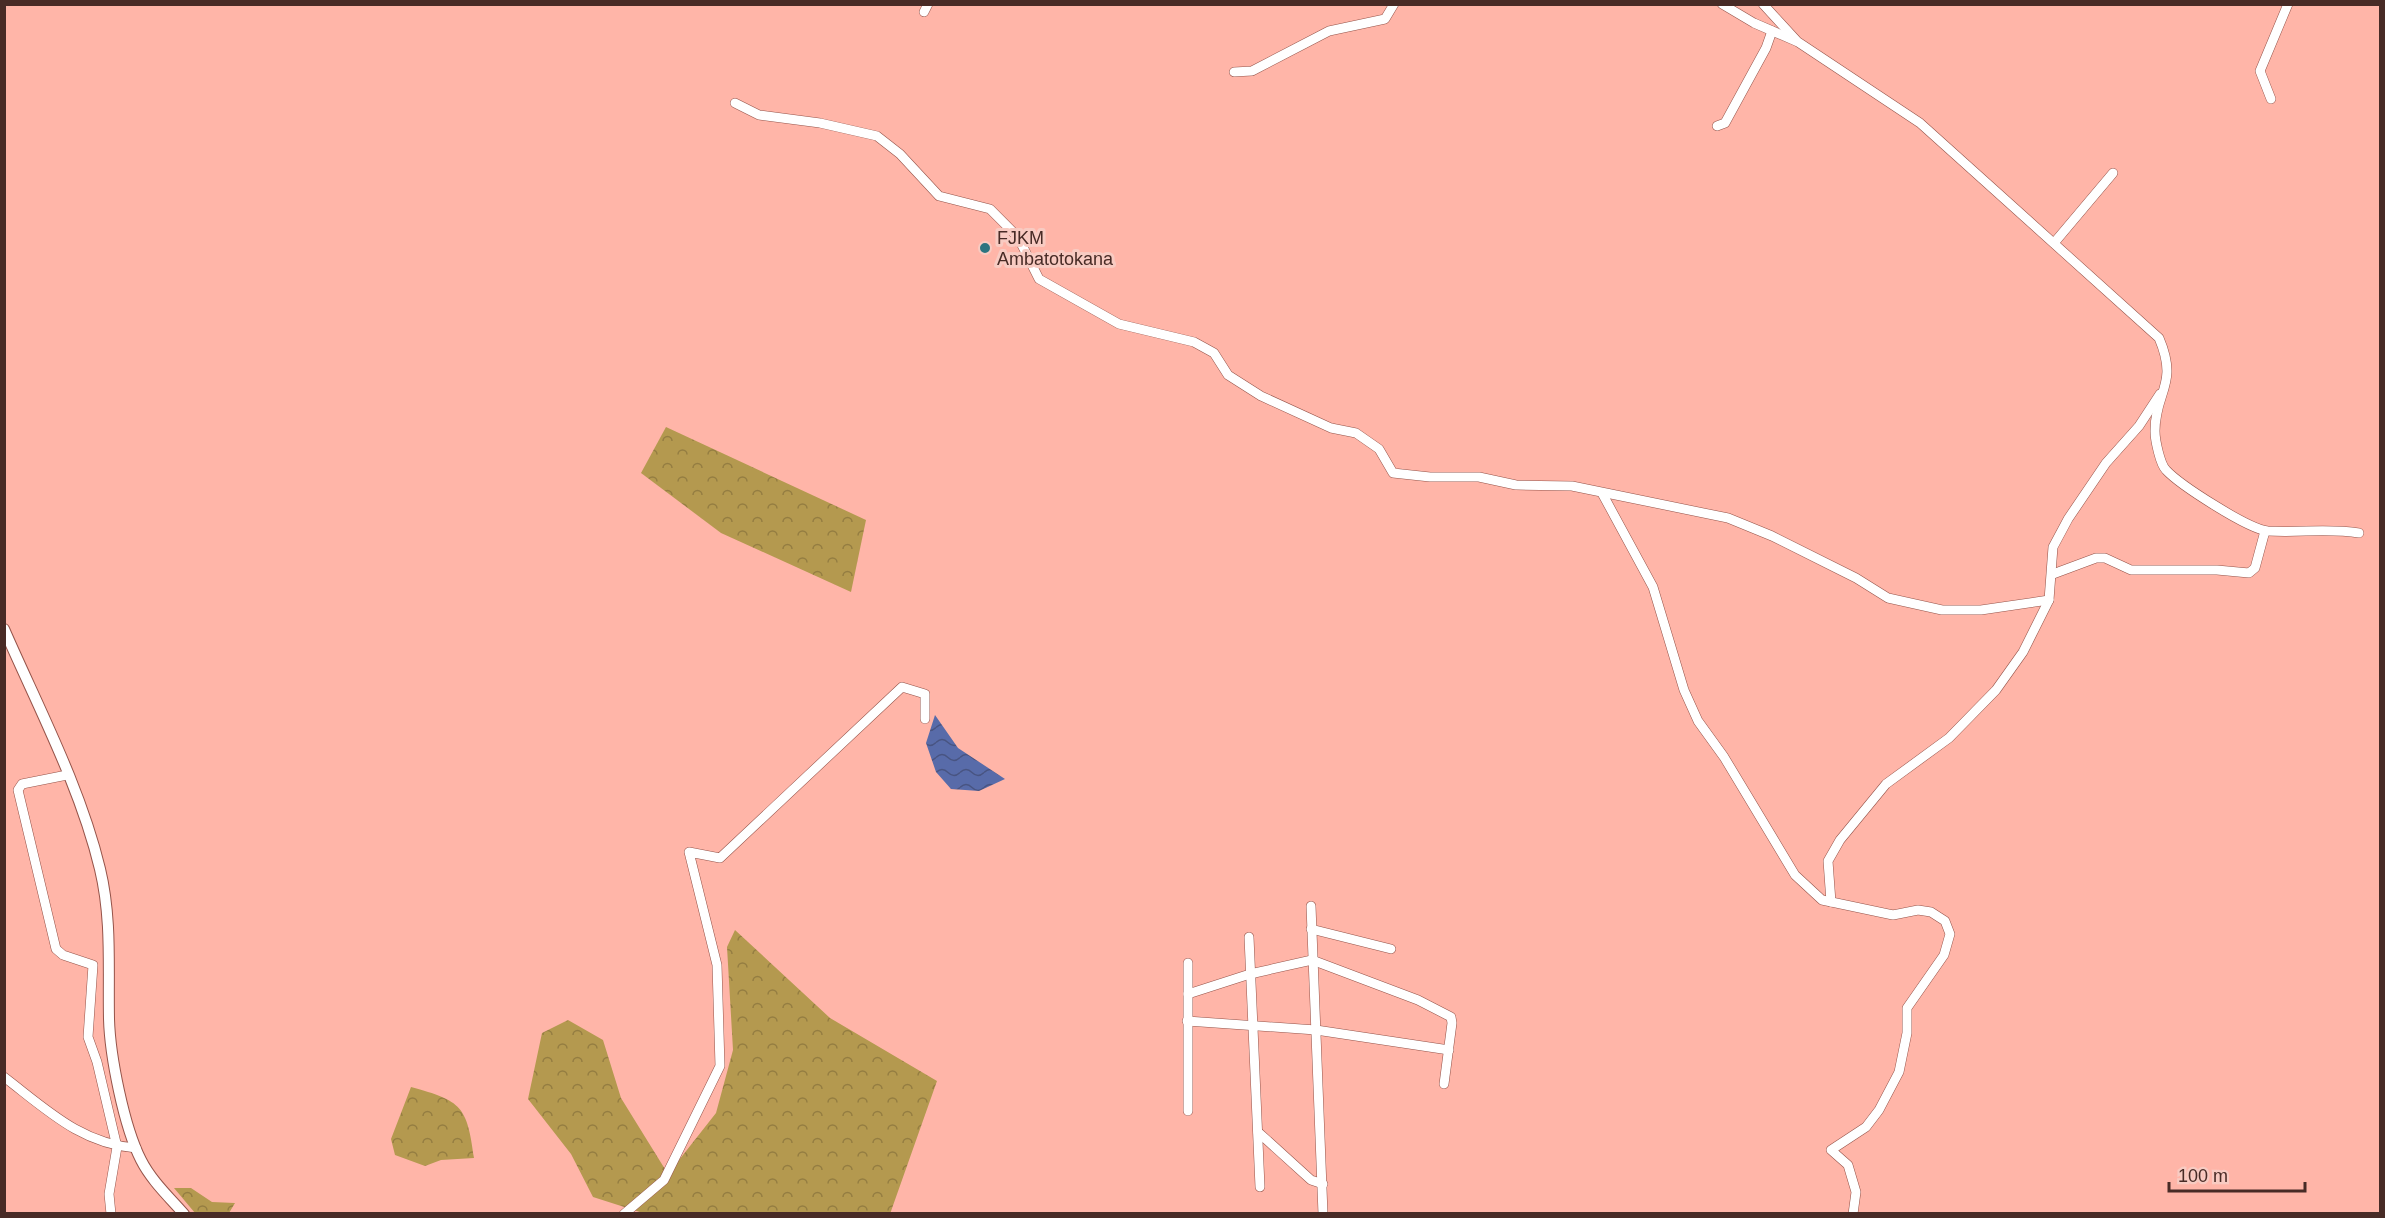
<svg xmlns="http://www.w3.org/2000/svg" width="2385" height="1218" font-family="Helvetica,sans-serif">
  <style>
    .forest { fill: url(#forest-crowns) }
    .water { fill: url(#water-waves) }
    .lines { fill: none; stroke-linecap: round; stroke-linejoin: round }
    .minor-casing { stroke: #955349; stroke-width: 10 }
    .tertiary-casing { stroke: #955349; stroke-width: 12 }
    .minor { stroke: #fff; stroke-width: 9 }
    .tertiary { stroke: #fff; stroke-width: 10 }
    .poi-dot { fill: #2d7480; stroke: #f8cbc2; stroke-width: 2 }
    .labels { text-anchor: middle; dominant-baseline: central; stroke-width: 6; stroke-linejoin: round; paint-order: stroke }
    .poi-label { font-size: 18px; fill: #482b26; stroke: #f8cbc2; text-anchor: start }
  </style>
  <defs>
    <pattern id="forest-crowns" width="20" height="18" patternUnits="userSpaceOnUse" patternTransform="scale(1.5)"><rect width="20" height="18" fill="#b4994f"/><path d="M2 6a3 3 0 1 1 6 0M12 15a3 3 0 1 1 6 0" fill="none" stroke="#947d41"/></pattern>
    <pattern id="water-waves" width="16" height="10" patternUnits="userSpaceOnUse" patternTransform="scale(1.5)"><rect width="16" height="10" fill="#586ba9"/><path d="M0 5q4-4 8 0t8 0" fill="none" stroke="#485482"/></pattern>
  </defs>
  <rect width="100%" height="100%" fill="#ffb5a8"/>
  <g class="forest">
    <path d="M666 427 866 520 851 592 721 533 641 473Z"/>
    <path d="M735 930 830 1018 937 1081 890 1214 643 1213 593 1197 571 1154 528 1099 542 1033 568 1020 603 1040 621 1098 668 1174 716 1113 733 1050 727 947Z"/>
    <path d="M411 1087C462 1101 467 1106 474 1158L441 1160 425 1166 395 1155 391 1139Z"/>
    <path d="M174 1188H191L212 1202 235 1203 229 1213H195Z"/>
  </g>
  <path class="water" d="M935 715 958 748 1005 779 979 791 951 789 936 772 926 743Z"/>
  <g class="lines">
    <g class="minor-casing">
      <g id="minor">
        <path d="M1722 4 1754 23 1798 42 1920 123 2159 338C2179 385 2155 391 2155 431 2155 440 2160 464 2166 470 2180 485 2248 529 2268 531 2299 533 2328 528 2359 533"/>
        <path d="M1763 4 1796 40"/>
        <path d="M924 12 928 4"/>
        <path d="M1234 72 1252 71 1329 31 1385 19 1394 4"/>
        <path d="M2271 99 2260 71 2288 4"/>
        <path d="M735 103 759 115 820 123 877 136 900 154 939 196 990 209 1018 237 1039 279 1119 324 1194 342 1214 353 1228 375 1261 396 1331 428 1356 433 1379 449 1393 473 1430 477H1479L1516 485 1572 486 1728 518 1772 536 1856 578 1888 598 1942 610H1981L2049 600"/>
        <path d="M1717 126 1725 123 1766 48 1772 31"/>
        <path d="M2054 243 2113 173"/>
        <path d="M1602 493 1653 587 1684 690 1698 721 1724 757 1795 875 1822 900 1893 915 1918 910 1931 912 1945 921 1950 934 1944 955 1907 1008V1033L1899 1072 1879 1110 1866 1127 1831 1150 1848 1165 1856 1192 1853 1214"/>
        <path d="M2053 574 2096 558H2105L2131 570H2217L2249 573 2255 568 2265 531"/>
        <path d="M67 775 22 784 18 790 56 949 63 955 93 965 88 1037 97 1062 117 1147 109 1194 111 1214"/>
        <path d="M1831 902 1828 861 1840 840 1886 784 1949 738 1996 690 2023 652 2049 600 2053 547 2068 519 2106 463 2139 426 2160 394"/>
        <path d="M1311 906 1323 1214"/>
        <path d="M1311 929 1391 949"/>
        <path d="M1249 937 1260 1187"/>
        <path d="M1188 963V994"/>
        <path d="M1187 1021 1316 1030 1449 1050"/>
        <path d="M4 1077C46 1109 81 1144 136 1148"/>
        <path d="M1188 1111V994L1250 974 1312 960 1418 1000 1451 1017 1452 1023 1444 1084"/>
        <path d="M1258 1132 1311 1180 1323 1184"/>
        <path d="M624 1214 664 1180 720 1066 717 965 689 852 720 858 902 687 925 694V719"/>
      </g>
    </g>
    <g class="tertiary-casing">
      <path id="tertiary" d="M4 629C38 707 80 786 100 869 112 919 108 968 109 1019 110 1056 124 1127 141 1160 151 1180 169 1197 184 1214"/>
    </g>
    <use href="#minor" class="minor"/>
    <use href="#tertiary" class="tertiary"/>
  </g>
  <circle class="poi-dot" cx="985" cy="248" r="6"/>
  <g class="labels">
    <g class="poi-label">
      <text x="997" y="238">FJKM<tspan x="997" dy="21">Ambatotokana</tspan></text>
    </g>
  </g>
  <rect width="2385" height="1218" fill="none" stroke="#482b26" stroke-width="12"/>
  <path d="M2169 1182v9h136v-9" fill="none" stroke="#482b26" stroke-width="3"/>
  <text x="2178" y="1182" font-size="18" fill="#482b26" stroke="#f8cbc2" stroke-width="4.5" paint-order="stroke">100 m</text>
</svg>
